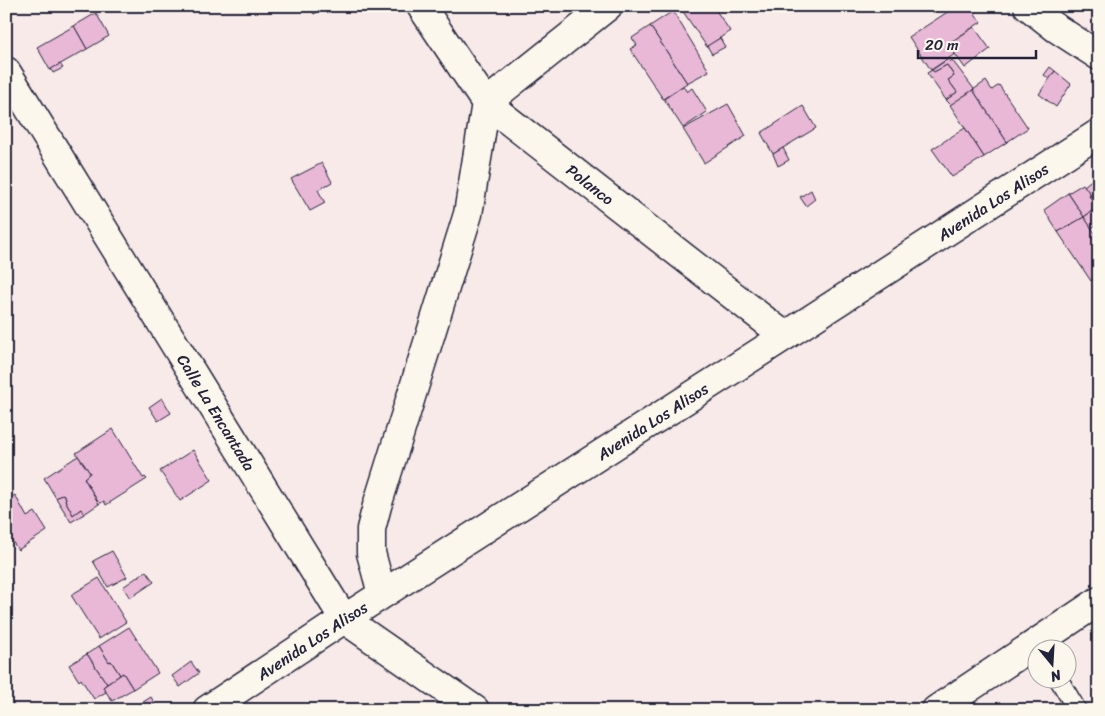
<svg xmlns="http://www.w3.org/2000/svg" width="1105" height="716" font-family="Sriracha,sans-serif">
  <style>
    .building { fill: #e9b8d7; stroke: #22223b }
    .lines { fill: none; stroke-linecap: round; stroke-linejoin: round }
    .service-casing { stroke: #22223b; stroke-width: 21 }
    .minor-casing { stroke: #22223b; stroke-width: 31 }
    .tertiary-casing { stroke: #22223b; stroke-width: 31 }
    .service { stroke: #fbf7ec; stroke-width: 18 }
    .minor { stroke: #fbf7ec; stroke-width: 28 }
    .tertiary { stroke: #fbf7ec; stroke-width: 28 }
    .labels { text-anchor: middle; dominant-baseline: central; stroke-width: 5; stroke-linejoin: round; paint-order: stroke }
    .street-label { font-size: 16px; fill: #22223b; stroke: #fbf7ec }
  </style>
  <rect width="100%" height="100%" fill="#f7eae8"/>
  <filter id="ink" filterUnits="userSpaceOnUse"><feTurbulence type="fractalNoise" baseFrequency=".02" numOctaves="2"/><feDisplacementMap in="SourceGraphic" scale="10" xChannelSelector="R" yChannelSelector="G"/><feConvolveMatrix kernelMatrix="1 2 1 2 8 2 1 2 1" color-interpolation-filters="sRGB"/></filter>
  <g filter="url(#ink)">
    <g class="building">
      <path d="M309 6H321L323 9 314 14Z"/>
      <path d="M688 6H713L730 31 707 47 682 10Z"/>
      <path d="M948 6H974L978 10 975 15 981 22 948 44 955 54 931 70 909 37 949 11 946 7Z"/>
      <path d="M673 11 709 71 687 83 650 26Z"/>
      <path d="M96 13 109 36 87 49 74 26Z"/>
      <path d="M74 26 87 49 50 70 37 47Z"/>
      <path d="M650 26 687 83 663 99 630 49 637 45 632 38Z"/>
      <path d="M974 27 990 49 965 68 948 44Z"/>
      <path d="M720 38 725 47 712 54 707 46Z"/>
      <path d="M948 59 950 62 952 60 974 89 951 105 946 100 957 92 948 80 954 76 947 65 934 72 932 70Z"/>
      <path d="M60 64 63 68 53 73 51 69Z"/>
      <path d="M947 65 954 76 948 80 957 92 946 100 927 73 932 70 934 72Z"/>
      <path d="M1050 67 1055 71 1050 80 1044 75Z"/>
      <path d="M1055 71 1071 84 1056 107 1039 94Z"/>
      <path d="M986 81 992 90 999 85 1028 128 1007 142 973 90Z"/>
      <path d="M683 86 687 92 692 88 707 112 683 128 664 99Z"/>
      <path d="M973 90 1007 142 984 157 950 105Z"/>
      <path d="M728 104 746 136 704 163 683 129Z"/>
      <path d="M803 106 816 128 773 154 761 133Z"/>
      <path d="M965 128 984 157 952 177 932 149Z"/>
      <path d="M783 148 789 160 778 166 773 154Z"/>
      <path d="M322 163 332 182 318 190 325 203 310 211 291 179Z"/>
      <path d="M1099 174V191L1090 197 1089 196 1091 195 1084 186Z"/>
      <path d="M1083 184 1091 195 1089 196 1097 207 1084 217 1068 193Z"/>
      <path d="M811 190 815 199 806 206 800 197Z"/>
      <path d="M1068 193 1084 217 1058 232 1044 210Z"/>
      <path d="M1099 206V224L1091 228 1084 217Z"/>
      <path d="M1084 217 1099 239V276L1091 281 1058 232Z"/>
      <path d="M162 398 171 413 158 421 149 407Z"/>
      <path d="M113 429 143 478 145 477 147 479 106 505 104 501 99 504 84 478 90 473 76 453Z"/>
      <path d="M193 450 212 480 180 501 160 471Z"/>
      <path d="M78 456 90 473 84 478 99 504 84 514 81 509 73 515 65 500 66 498 63 494 56 498 44 478Z"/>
      <path d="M63 494 66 498 65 500 73 515 81 509 84 514 71 522 56 498Z"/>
      <path d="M15 495 27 517 35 512 47 531 18 550 6 532V500Z"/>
      <path d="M112 551 127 577 108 587 93 561Z"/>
      <path d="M146 571 154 582 130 598 123 587Z"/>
      <path d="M99 578 126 622 99 639 71 595Z"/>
      <path d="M129 627 158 673 133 689 123 673 120 675 111 661 109 662 99 646Z"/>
      <path d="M99 646 109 662 111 661 120 675 107 684 87 654Z"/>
      <path d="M87 654 107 684 103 687 106 692 94 699 81 679 79 681 69 665Z"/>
      <path d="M191 662 199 673 180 687 172 676Z"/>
      <path d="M123 673 133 689 112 701 103 687Z"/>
      <path d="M151 697 155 704 146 710H140L137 706Z"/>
    </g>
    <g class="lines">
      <g class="service-casing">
        <path id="service" d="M1058 678 1077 710"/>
      </g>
      <g class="minor-casing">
        <g id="minor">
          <path id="s1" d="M421 6 486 103 785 336"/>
          <path d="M1028 6 1056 28 1099 56"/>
          <path id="s2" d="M6 71 344 619 475 710"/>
          <path d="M382 594 371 553V529L377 506 468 214 486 103 608 6"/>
          <path id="s3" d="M207 710 344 619 785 336 1099 133"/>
        </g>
      </g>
      <g class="tertiary-casing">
        <path id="tertiary" d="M936 710 1099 601"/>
      </g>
      <use href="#service" class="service"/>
      <use href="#minor" class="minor"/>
      <use href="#tertiary" class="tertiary"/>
    </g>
  </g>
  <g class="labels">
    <g class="street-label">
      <text stroke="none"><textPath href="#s1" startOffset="249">Polanco</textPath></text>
      <text stroke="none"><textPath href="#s3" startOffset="936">Avenida Los Alisos</textPath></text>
      <text stroke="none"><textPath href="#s2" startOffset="401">Calle La Encantada</textPath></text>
      <text stroke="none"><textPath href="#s3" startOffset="531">Avenida Los Alisos</textPath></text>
      <text stroke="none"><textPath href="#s3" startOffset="126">Avenida Los Alisos</textPath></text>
    </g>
  </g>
  <rect width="1105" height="716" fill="none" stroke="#fbf7ec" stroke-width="25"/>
  <rect x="12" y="12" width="1080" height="691" fill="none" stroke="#22223b" stroke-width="2" filter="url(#ink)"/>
  <g transform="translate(1052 664) rotate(162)"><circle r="24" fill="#fbf7ec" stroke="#a4a2a5"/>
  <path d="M0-4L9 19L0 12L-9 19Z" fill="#22223b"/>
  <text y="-8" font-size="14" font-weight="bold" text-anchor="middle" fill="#22223b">N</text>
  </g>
  <path d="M918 50v8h118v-8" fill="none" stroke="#22223b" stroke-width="2.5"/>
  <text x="925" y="50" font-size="15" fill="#22223b" stroke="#fbf7ec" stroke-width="4" paint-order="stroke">20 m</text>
</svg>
